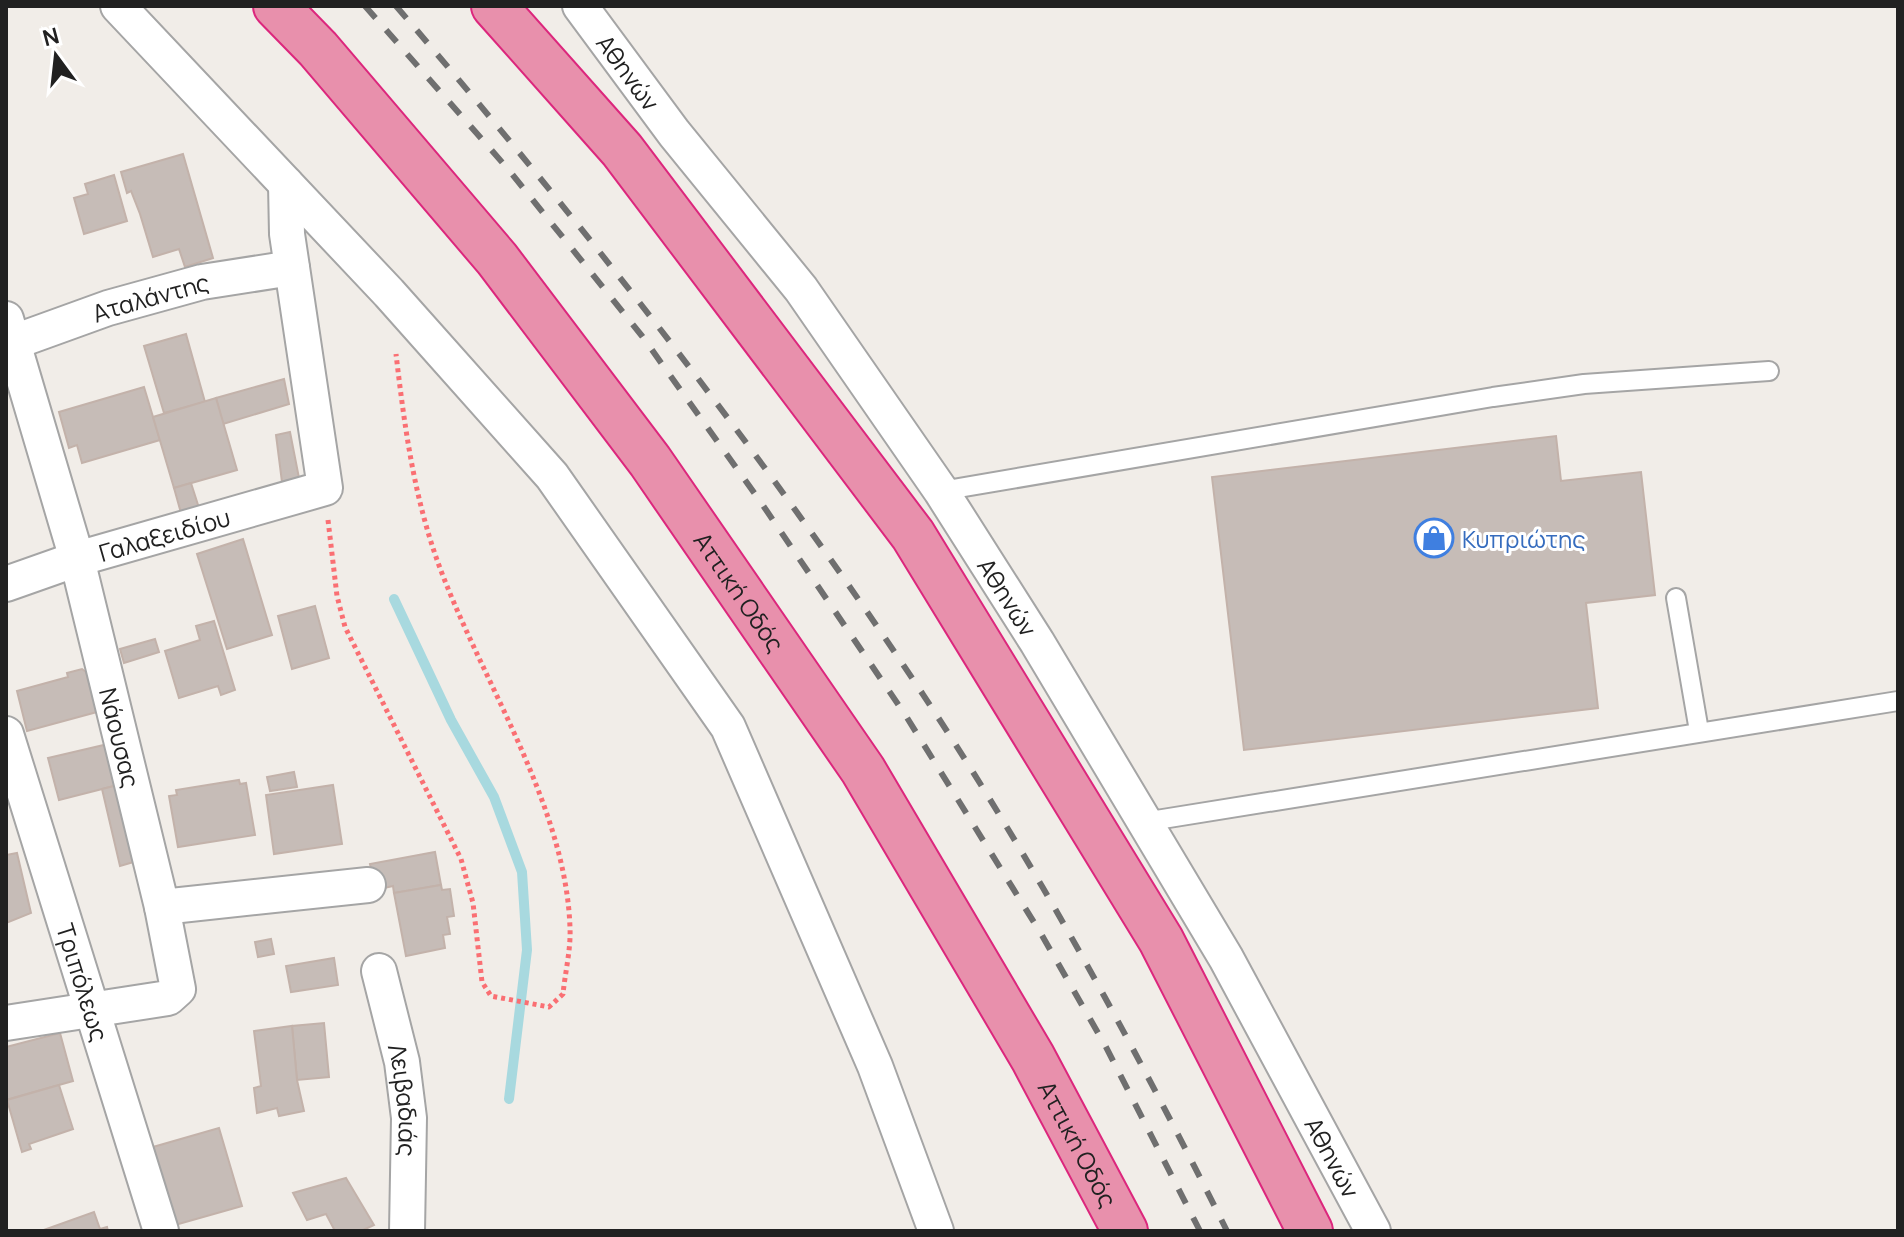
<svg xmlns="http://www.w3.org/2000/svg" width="1904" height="1237" font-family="Manrope,sans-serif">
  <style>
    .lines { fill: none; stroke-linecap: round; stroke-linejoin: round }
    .stream { stroke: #a8d9df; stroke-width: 10 }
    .building { fill: #c6bcb7; stroke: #c3b2aa; stroke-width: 2 }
    .service-casing { stroke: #a5a5a5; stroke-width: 22 }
    .minor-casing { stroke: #a5a5a5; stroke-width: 38 }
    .motorway-casing { stroke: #dc277d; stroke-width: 48 }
    .path { stroke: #fa6f73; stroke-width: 5; stroke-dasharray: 4 4; stroke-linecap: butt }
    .service { stroke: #fff; stroke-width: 18 }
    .minor { stroke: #fff; stroke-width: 34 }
    .motorway { stroke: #e890ac; stroke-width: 44 }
    .rail { stroke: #6f6f6f; stroke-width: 6; stroke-dasharray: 16 16; stroke-linecap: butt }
    .labels { text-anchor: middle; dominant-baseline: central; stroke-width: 6; stroke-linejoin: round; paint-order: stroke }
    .street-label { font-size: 24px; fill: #212121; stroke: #fff }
    .shop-label { font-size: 24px; fill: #366cbe; stroke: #fff; text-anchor: start }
  </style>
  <rect width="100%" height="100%" fill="#f1ede8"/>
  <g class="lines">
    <path class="stream" d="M394 599 451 720 494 797 522 872 527 950 509 1099"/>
  </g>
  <g class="building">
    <path d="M183 154 213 258 185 267 179 249 153 257 140 214 131 191 127 193 121 172Z"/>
    <path d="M114 175 127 221 84 234 74 198 88 194 85 184Z"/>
    <path d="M186 334 205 402 164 413 144 346Z"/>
    <path d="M284 379 289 404 223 424 216 398Z"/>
    <path d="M144 387 160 440 82 463 77 445 69 448 59 412Z"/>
    <path d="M216 398 237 470 174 488 153 417Z"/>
    <path d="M290 432 299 478 282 482 276 435Z"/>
    <path d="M1556 436 1561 481 1641 472 1655 595 1586 603 1598 708 1244 750 1212 477Z"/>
    <path d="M191 483 199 508 181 513 174 488Z"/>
    <path d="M243 539 272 635 227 649 197 554Z"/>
    <path d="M315 606 329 658 292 669 278 616Z"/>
    <path d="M214 621 235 690 221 695 218 686 179 698 165 651 200 640 196 626Z"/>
    <path d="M155 639 159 652 124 663 120 649Z"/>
    <path d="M82 669 86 672 97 712 27 731 17 691 68 677 67 673Z"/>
    <path d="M108 744 118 785 59 800 48 758Z"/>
    <path d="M294 772 297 787 270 791 267 777Z"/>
    <path d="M239 780 240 784 246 783 255 835 178 847 169 796 177 795 176 790Z"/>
    <path d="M118 785 137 861 120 866 102 789Z"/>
    <path d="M333 785 342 844 274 854 266 795Z"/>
    <path d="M435 852 441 885 394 893 393 886 375 890 370 864Z"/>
    <path d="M17 853 31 913 6 923V855Z"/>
    <path d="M441 885 442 890 450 889 454 916 447 917 450 934 443 935 445 948 406 956 394 893Z"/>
    <path d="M271 939 274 954 258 957 255 942Z"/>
    <path d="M334 958 338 985 291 992 286 966Z"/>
    <path d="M324 1023 329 1077 297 1080 292 1026Z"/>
    <path d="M292 1026 297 1080 304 1111 279 1116 277 1108 257 1113 254 1088 261 1086 254 1031Z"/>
    <path d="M60 1033 73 1081 6 1100V1047Z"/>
    <path d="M59 1085 73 1129 29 1144 31 1149 22 1152 7 1100Z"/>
    <path d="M219 1128 242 1206 175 1225 153 1147Z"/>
    <path d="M346 1178 374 1225 361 1231H335L326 1214 307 1220 293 1193Z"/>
    <path d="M94 1212 100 1229 107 1227 108 1231H41Z"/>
  </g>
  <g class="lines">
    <g class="service-casing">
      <g id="service">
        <path d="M941 491 1493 397 1584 384 1769 371"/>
        <path d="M1676 598 1699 731"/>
        <path d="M1144 822 1898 701"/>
      </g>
    </g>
    <g class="minor-casing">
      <g id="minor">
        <path d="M118 6 389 293 552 476 728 727 875 1066 936 1231"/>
        <path id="s1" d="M580 6 674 133 801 289 941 491 1037 642 1226 958 1373 1231"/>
        <path id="s2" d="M6 319 77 559 162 907 178 989 168 998 6 1023"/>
        <path id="s3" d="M14 342 108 308 202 282 292 268"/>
        <path id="s4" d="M6 584 77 559 325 488 287 234 286 184"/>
        <path id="s5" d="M6 734 161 1231"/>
        <path d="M162 907 368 885"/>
        <path id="s6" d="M379 971 402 1062 409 1118 407 1231"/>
      </g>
    </g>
    <g class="motorway-casing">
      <g id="motorway">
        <path id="s7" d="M276 6 318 49 497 259 650 461 863 770 1033 1058 1125 1231"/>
        <path d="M494 6 622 150 913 535 1161 940 1310 1231"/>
      </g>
    </g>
    <path class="path" d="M328 520 337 596 345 627 461 859 473 903 482 982 491 996 549 1007 563 994C565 973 571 949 570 928 566 802 477 674 436 557 413 491 404 422 396 354"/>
    <use href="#service" class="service"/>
    <use href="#minor" class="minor"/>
    <use href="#motorway" class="motorway"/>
    <g class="rail">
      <path d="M365 6 508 169 642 336 760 501 906 716 1040 932 1105 1045 1200 1231"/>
      <path d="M396 6C584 225 762 452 922 693 1036 865 1135 1047 1227 1231"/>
    </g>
  </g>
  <defs>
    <g id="shop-ring" transform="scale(2)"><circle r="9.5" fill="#fff" stroke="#3f7fe0" stroke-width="1.5"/><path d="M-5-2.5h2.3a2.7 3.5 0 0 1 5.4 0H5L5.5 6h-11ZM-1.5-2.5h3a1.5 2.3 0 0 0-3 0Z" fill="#3f7fe0"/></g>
  </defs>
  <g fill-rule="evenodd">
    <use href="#shop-ring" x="1434" y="538"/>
  </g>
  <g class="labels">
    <g class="street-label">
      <text stroke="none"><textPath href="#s1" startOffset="82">Αθηνών</textPath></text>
      <text stroke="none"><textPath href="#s3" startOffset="144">Αταλάντης</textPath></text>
      <text stroke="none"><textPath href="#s4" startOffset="166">Γαλαξειδίου</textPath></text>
      <text stroke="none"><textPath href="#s7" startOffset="748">Αττική Οδός</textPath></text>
      <text stroke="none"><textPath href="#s1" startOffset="730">Αθηνών</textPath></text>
      <text stroke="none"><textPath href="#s2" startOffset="434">Νάουσας</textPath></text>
      <text stroke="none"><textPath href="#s5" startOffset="260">Τριπόλεως</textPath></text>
      <text stroke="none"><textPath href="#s6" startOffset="132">Λειβαδιάς</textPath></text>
      <text stroke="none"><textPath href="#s7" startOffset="1396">Αττική Οδός</textPath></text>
      <text stroke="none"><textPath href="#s1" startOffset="1378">Αθηνών</textPath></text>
    </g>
    <g class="shop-label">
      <text x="1462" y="538">Κυπριώτης</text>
    </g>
  </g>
  <rect width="1904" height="1237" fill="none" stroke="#212121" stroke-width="16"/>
  <g transform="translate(56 56) rotate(345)" stroke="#ffffff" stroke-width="6" paint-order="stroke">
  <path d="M0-6L14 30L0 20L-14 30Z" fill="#212121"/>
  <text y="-12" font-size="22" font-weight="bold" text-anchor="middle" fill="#212121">N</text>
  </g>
</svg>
